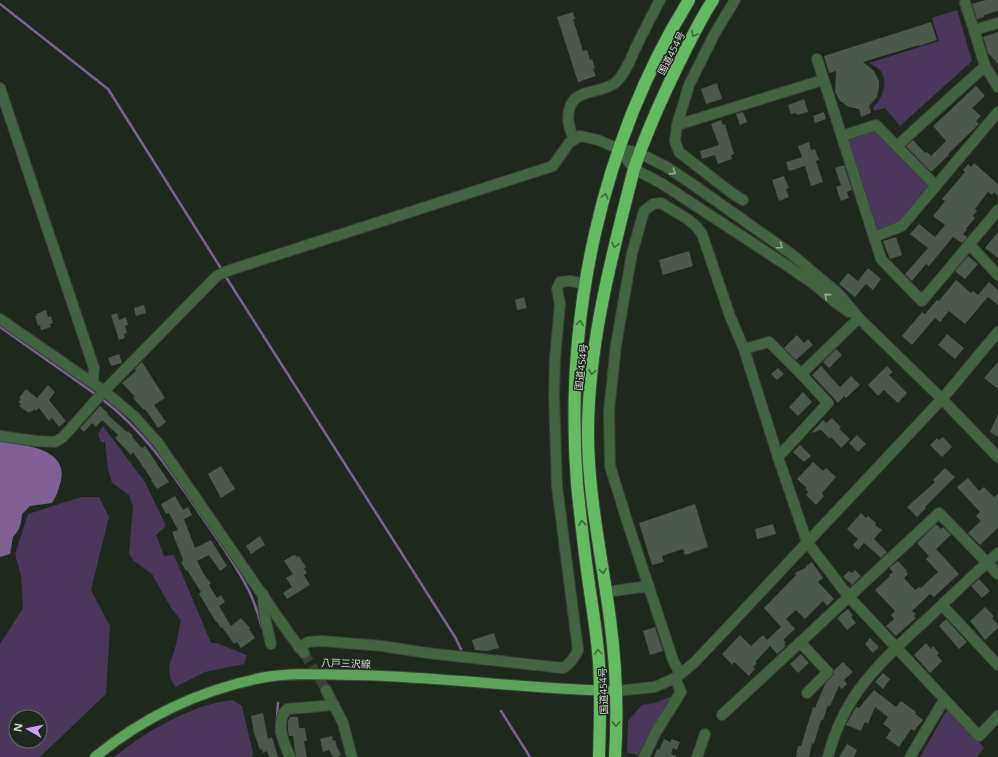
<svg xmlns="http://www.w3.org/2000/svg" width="998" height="757" font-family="'Open Sans','Noto Sans JP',sans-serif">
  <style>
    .green { fill: #4b375c; fill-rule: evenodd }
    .water { fill: #7e6097 }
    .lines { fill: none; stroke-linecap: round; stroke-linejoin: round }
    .stream { stroke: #7e6097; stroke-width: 2.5 }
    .building { fill: #4d584c }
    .minor-tunnel { stroke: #394238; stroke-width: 10; stroke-dasharray: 10 5; stroke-linecap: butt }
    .minor-casing { stroke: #3a4439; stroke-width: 12 }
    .major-casing { stroke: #3a4439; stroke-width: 12 }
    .highway-casing { stroke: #3a4439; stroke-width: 14 }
    .minor { stroke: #436441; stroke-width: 10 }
    .major { stroke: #5ca259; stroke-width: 10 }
    .highway { stroke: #65bb62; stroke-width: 12 }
    .oneway { stroke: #3e6a3c }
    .oneway2 { stroke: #98a896 }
    .labels { text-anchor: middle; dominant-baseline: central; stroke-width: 3; stroke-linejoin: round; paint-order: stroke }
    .street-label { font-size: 10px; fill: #d0d6cf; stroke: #1e281d }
  </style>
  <rect width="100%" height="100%" fill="#1e281d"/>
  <g class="green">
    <path d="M957 10 972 61 900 126 885 108 874 111 873 107C883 99 889 80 880 70 877 67 873 65 869 63L939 41 932 18Z"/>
    <path d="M875 131 927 184 928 189 901 222 880 229 876 228 847 140Z"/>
    <path d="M103 426 145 482 166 526 156 535 164 556 174 555 211 643H216L247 655 244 664 205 672 175 687 170 677 169 666 176 645 181 620 171 608 152 574 134 561 129 554 133 506 129 495 112 483 108 469 105 442H101L98 434Z"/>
    <path d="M81 497H99L109 517 91 590 110 626 106 694 40 757H0V644L23 608 21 576 15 554 28 514ZM16 717H40V741H16Z"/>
    <path d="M672 696 655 723 638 755 627 753 628 721 642 705 655 703Z"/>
    <path d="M232 700 242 706 253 753 252 757H114C147 731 190 705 232 700Z"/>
    <path d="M947 710H950L984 748 977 757H920Z"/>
  </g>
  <path class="water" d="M0 441C21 445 68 447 61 480 59 488 57 496 52 503L30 506 22 514C21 524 20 530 13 537L10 554 0 557Z"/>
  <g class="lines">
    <g class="stream">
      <path d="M0 4 108 89 222 270"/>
      <path d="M224 274 455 637 461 649"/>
      <path d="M0 327 98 396"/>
      <path d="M102 399C142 429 170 470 198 511 216 538 236 564 250 593 255 604 259 617 262 628"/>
      <path d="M501 711 530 757"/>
      <path d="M277 718 278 703"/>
      <path d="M276 731 279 742"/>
    </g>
  </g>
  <g class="building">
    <path d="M986 0H998V11L984 15V17L977 19 972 4Z"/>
    <path d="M573 12 575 19H573L583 51 587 50 590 60 592 59 595 68 593 69 596 76 578 82 557 17Z"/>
    <path d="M931 22 937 40 919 46V45L863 62 874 71 879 81V86L877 97 869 106 871 113 861 117 859 109 849 107 840 101 835 92 836 71 829 73 824 56Z"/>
    <path d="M998 32V64L988 53 983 37Z"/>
    <path d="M717 83 722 99 706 104 701 89Z"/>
    <path d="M976 86 985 96 972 108 981 116 976 121 979 124 948 154 949 155 932 171H930L906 146 913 140 925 153 927 152 931 156 946 141 933 126Z"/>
    <path d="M804 99 808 112 797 115 796 113 791 114 788 105Z"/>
    <path d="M743 112 747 122 740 125 736 114Z"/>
    <path d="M824 112 826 119 815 123 813 116Z"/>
    <path d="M721 120 723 125 725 124 734 154 731 155 732 159 718 164 715 155 702 159 700 151 719 145 711 124Z"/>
    <path d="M809 142 811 150 815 149 819 160 816 161 823 182 811 186 805 166 789 171 786 162 802 157 798 146Z"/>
    <path d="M974 163 998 184V196L994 192 992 195 988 192 975 209 977 211 973 216 975 218 966 229 967 230 963 234 967 237 962 243 953 237 929 266 926 264 912 281 905 274 928 248 910 234 919 224 935 237 945 225 933 216 945 201 942 199 965 172 963 170 968 164 971 167Z"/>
    <path d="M844 165 852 190 847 192 849 198 841 201 836 187 841 185 835 168Z"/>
    <path d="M784 176 789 188 786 189 789 197 779 201 772 180Z"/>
    <path d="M998 232V258L985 248Z"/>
    <path d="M896 237 902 255 890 259 883 241Z"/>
    <path d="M689 251 693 266 663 275 659 260Z"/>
    <path d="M968 256 978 264 965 279 955 271Z"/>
    <path d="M868 268 881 279 873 290 866 284 855 297 839 284 848 273 858 281Z"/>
    <path d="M956 280 971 293 973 291 978 295 989 282 998 290V305L988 297 965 324 949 311 940 322 935 318 912 345 902 336 922 312 925 314 937 300 939 301Z"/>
    <path d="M524 297 527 308 517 310 515 300Z"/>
    <path d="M144 305 146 313 136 316 134 308Z"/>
    <path d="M46 310 48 317 51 316 53 323 50 324 51 327 41 330 40 325 38 326 35 316H37L36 314Z"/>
    <path d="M117 313 119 320 126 317 128 325 125 326 127 333 124 334 125 338 119 340 111 315Z"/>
    <path d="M947 334 964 348 955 359 938 345Z"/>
    <path d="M797 335 804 343 808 339 813 345 796 360 784 348Z"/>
    <path d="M836 349 842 355 829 368 823 362Z"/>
    <path d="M119 354 122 363 111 366 108 358Z"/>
    <path d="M142 362 165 398 154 405 166 422 158 428 145 409 144 410 133 398 135 397 122 383 136 371 135 369Z"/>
    <path d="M998 362V389L984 378Z"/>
    <path d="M821 366 840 387 851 376 860 385 846 398 844 396 838 403 812 375Z"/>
    <path d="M887 366 893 372 889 375 907 393 898 403 884 390 878 396 868 385Z"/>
    <path d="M778 368 784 374 777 380 771 374Z"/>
    <path d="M48 385 55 392 49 400 66 421 59 427 52 418 49 421 39 408 36 411 34 409 32 412 30 411 29 413 19 406 21 404 18 402 21 399 19 398 26 389 37 398Z"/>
    <path d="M803 392 812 402 798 416 789 407Z"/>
    <path d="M100 406 108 413 107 414 127 432 128 431 133 436 132 437 142 448 145 446 169 482 157 489 151 480H152L133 452 131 455 115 438 118 435 102 420 96 427 92 423 84 432 80 428Z"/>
    <path d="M998 414V437L990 432Z"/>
    <path d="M832 418 841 427 839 429 850 439 841 448 831 437 830 439 821 430 811 433 823 420 826 423Z"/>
    <path d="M857 435 866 444 858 452 849 443Z"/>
    <path d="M943 437 952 447 942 457 930 445 937 438 939 440Z"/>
    <path d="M800 445 811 456 804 462 793 452Z"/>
    <path d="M813 462 823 471 826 468 836 477 822 493 824 496 816 505 806 495 808 492 805 489 807 488 797 479Z"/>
    <path d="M221 466 235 489 221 498 208 474Z"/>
    <path d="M945 468 955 477 925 507 926 508 917 517 907 507 935 482 933 480Z"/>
    <path d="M968 478 979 491 984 487 994 497 998 494V528L980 545 968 533 981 521 976 516 980 512 957 487Z"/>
    <path d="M175 496 183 510 188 507 192 515 184 519 195 548 211 540 227 566 220 571 209 555 197 561 204 574 211 584 209 585 217 598 221 595 225 602 219 606 231 626 241 618 250 628 249 629 255 638 241 648 237 642 234 644 222 627 221 628 217 622H216L199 594 201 592 187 570 186 571 181 562 183 561 182 557 172 532 178 530 169 513 166 514 161 504Z"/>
    <path d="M695 504 708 547 685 555 683 549 662 556 664 562 652 565 639 523Z"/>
    <path d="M861 513 866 518 868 516 876 523 875 525 882 530 874 539 887 552 881 558 864 543 858 550 853 545 858 539 847 529Z"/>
    <path d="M773 524 776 534 757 539 755 529Z"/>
    <path d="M936 524 941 529 943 527 951 535 936 549 959 574 934 597 930 594 912 611 916 614 914 616 916 618 896 636 886 626 894 619 891 615 895 611 875 590 890 576 889 575 893 572 890 569V567L898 561 907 571 906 572 908 574 904 578 915 590 919 587 921 588 938 572 926 559 929 556 917 543Z"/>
    <path d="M260 536 265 545 251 554 246 546Z"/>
    <path d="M293 555 294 556 296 555 297 557 299 556 306 567 304 568 307 573 304 575 310 585 287 599 283 593 292 587 286 578 293 574 284 561Z"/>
    <path d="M812 562 823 578 818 582 834 599 827 606 823 601 805 619 796 610 786 619 795 629 783 640 786 643 784 644 786 646 777 654 770 646 755 662 757 663 753 667 755 669 749 676 734 662 732 665 722 654 740 635 751 646 763 635 767 640 781 627 764 608 796 575 795 573 807 567 806 566Z"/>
    <path d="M855 570 861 576 852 585 843 577 849 571 852 573Z"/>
    <path d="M979 579 990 591 982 598 971 586Z"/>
    <path d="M985 607 994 616 992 618 998 624V628L985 640 970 621Z"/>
    <path d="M848 609 853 616 851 617 856 623 847 630 837 618Z"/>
    <path d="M946 619 967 642 959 649 939 626Z"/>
    <path d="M655 627 663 651 650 655 643 631Z"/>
    <path d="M494 633 499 648 487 651 475 650 472 640Z"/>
    <path d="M870 638 879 647 873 653 865 644Z"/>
    <path d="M926 643 931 649 933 646 939 653 937 655 942 661 930 673 914 655Z"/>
    <path d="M801 654 809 663 798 673 790 664Z"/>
    <path d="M843 662 853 672 844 680 847 684 842 689 839 686 830 706 828 705 823 720H821L814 744 812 743 809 757H796L798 746H801L813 707 815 708 825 684 834 674V670Z"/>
    <path d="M883 673 890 679 883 689 875 682Z"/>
    <path d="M874 690 896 707 901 701 916 712 915 714 923 720 914 731 911 729 899 747 886 738 891 730 883 724 888 717 875 707 868 724 865 722 861 731 846 725 856 707 859 708Z"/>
    <path d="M263 713 268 739 272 737 278 757H269L267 751 263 753 262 749 260 750 254 733 251 716Z"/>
    <path d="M290 717H298L299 728H305L307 741H304L307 757H296L293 736H289L288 731V721Z"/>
    <path d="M332 736 333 741 335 740 337 747 341 755 337 757H333L329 750 323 752 320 739Z"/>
    <path d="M664 739 670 742 672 739 680 742 677 750 673 748 671 754 676 756V757H654L657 749 659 750Z"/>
    <path d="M847 744 857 750 854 757H839Z"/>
  </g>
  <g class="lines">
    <path class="minor-tunnel" d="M304 653 326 690"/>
    <g class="minor-casing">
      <g id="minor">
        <path d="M735 0 715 33 689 85 677 125 675 141 679 152 733 194 743 200"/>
        <path d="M965 3 974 30"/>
        <path d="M998 23 974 30 985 66 998 87"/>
        <path d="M817 59 881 259 922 301 998 210"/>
        <path d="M0 88 94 368 93 382"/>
        <path d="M677 125 823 80"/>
        <path d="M842 136 876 125 936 186"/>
        <path d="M574 139C568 126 565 114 573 101 581 90 604 92 615 83 625 75 631 58 636 47 644 31 652 15 660 0"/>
        <path d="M897 146 985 66"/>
        <path d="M619 149 634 169 661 183 783 263 811 282 835 302 849 312"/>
        <path d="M874 237 902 226 998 112"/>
        <path d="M969 244 998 275"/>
        <path d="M0 319 104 391 134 416 158 443 288 632 304 653"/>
        <path d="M744 349 769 342 801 374 828 403 778 457"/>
        <path d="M801 374 859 318"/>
        <path d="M0 436 36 441 55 442 63 437 104 391 217 276 227 271 553 166 569 143 580 136 598 140 619 149 639 153 667 167 695 186 790 253 838 293 859 318 942 399 998 457"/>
        <path d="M606 592 649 586"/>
        <path d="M263 594 264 613 271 644"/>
        <path d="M942 605 998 665"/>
        <path d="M800 642 828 672 807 693"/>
        <path d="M299 648 308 642 322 641 382 646 427 653 563 668C569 665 576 656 578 650L557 486 554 396 555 358 560 304 557 289 560 282 570 281 586 284"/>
        <path d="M680 674 673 660 628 524 610 466 609 411 616 345 632 253 644 211 653 204 661 203 689 220 697 227 702 234 730 316 744 349 778 457 807 542 849 597 979 736 998 716"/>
        <path d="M326 690 343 723 352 757"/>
        <path d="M616 691 655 687 675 678 694 663 942 399 998 332"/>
        <path d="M722 715 939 513 998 574"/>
        <path d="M290 757C283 742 275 722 287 709L334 705"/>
        <path d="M644 757 656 732 681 692 675 678"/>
        <path d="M697 757 705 734"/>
        <path d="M828 757C844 693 881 662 927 619 950 597 974 574 998 553"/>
        <path d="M910 757 944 700"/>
      </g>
    </g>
    <g class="major-casing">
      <path id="major" d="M95 757C145 716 202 689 266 677 296 672 326 675 356 675 443 677 529 689 616 691"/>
    </g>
    <g class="highway-casing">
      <g id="highway">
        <path d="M599 757C600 726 601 694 599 663 597 632 591 601 587 570 583 541 580 513 577 484 564 317 601 143 689 0"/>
        <path d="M615 757C618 711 616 664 610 619 602 557 588 496 588 433 588 344 612 255 634 169 647 130 664 93 682 57 692 37 701 18 713 0"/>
      </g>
    </g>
    <use href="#minor" class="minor"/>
    <use href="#major" class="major"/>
    <use href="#highway" class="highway"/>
  </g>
  <defs><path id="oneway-chevron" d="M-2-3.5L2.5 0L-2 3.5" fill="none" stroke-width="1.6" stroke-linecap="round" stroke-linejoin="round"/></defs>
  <g class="oneway">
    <use href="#oneway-chevron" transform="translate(694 34) rotate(119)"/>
    <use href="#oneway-chevron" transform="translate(605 196) rotate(-75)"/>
    <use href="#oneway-chevron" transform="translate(615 245) rotate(102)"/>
    <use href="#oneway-chevron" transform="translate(580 323) rotate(-82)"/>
    <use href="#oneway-chevron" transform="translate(592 372) rotate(98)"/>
    <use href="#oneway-chevron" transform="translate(582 523) rotate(-96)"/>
    <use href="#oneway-chevron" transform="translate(603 571) rotate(81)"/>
    <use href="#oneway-chevron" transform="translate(598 652) rotate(-97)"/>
    <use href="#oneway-chevron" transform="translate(616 724) rotate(91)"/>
  </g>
  <g class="oneway2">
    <use href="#oneway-chevron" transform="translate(673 172) rotate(33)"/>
    <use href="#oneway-chevron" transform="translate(780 246) rotate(35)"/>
    <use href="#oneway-chevron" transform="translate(827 296) rotate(-139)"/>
  </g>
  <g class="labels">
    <g class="street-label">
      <text transform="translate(671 53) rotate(-63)">国道454号</text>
      <text transform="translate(581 367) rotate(-83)">国道454号</text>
      <text transform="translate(346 663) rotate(2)">八戸三沢線</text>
      <text transform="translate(603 691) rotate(-92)">国道454号</text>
    </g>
  </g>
  <g transform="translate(28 729) rotate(279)"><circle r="19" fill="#1e281d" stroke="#656e64"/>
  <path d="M0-3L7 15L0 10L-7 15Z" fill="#d19dfe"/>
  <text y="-6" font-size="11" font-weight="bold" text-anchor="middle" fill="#d0d6cf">N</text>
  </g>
</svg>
